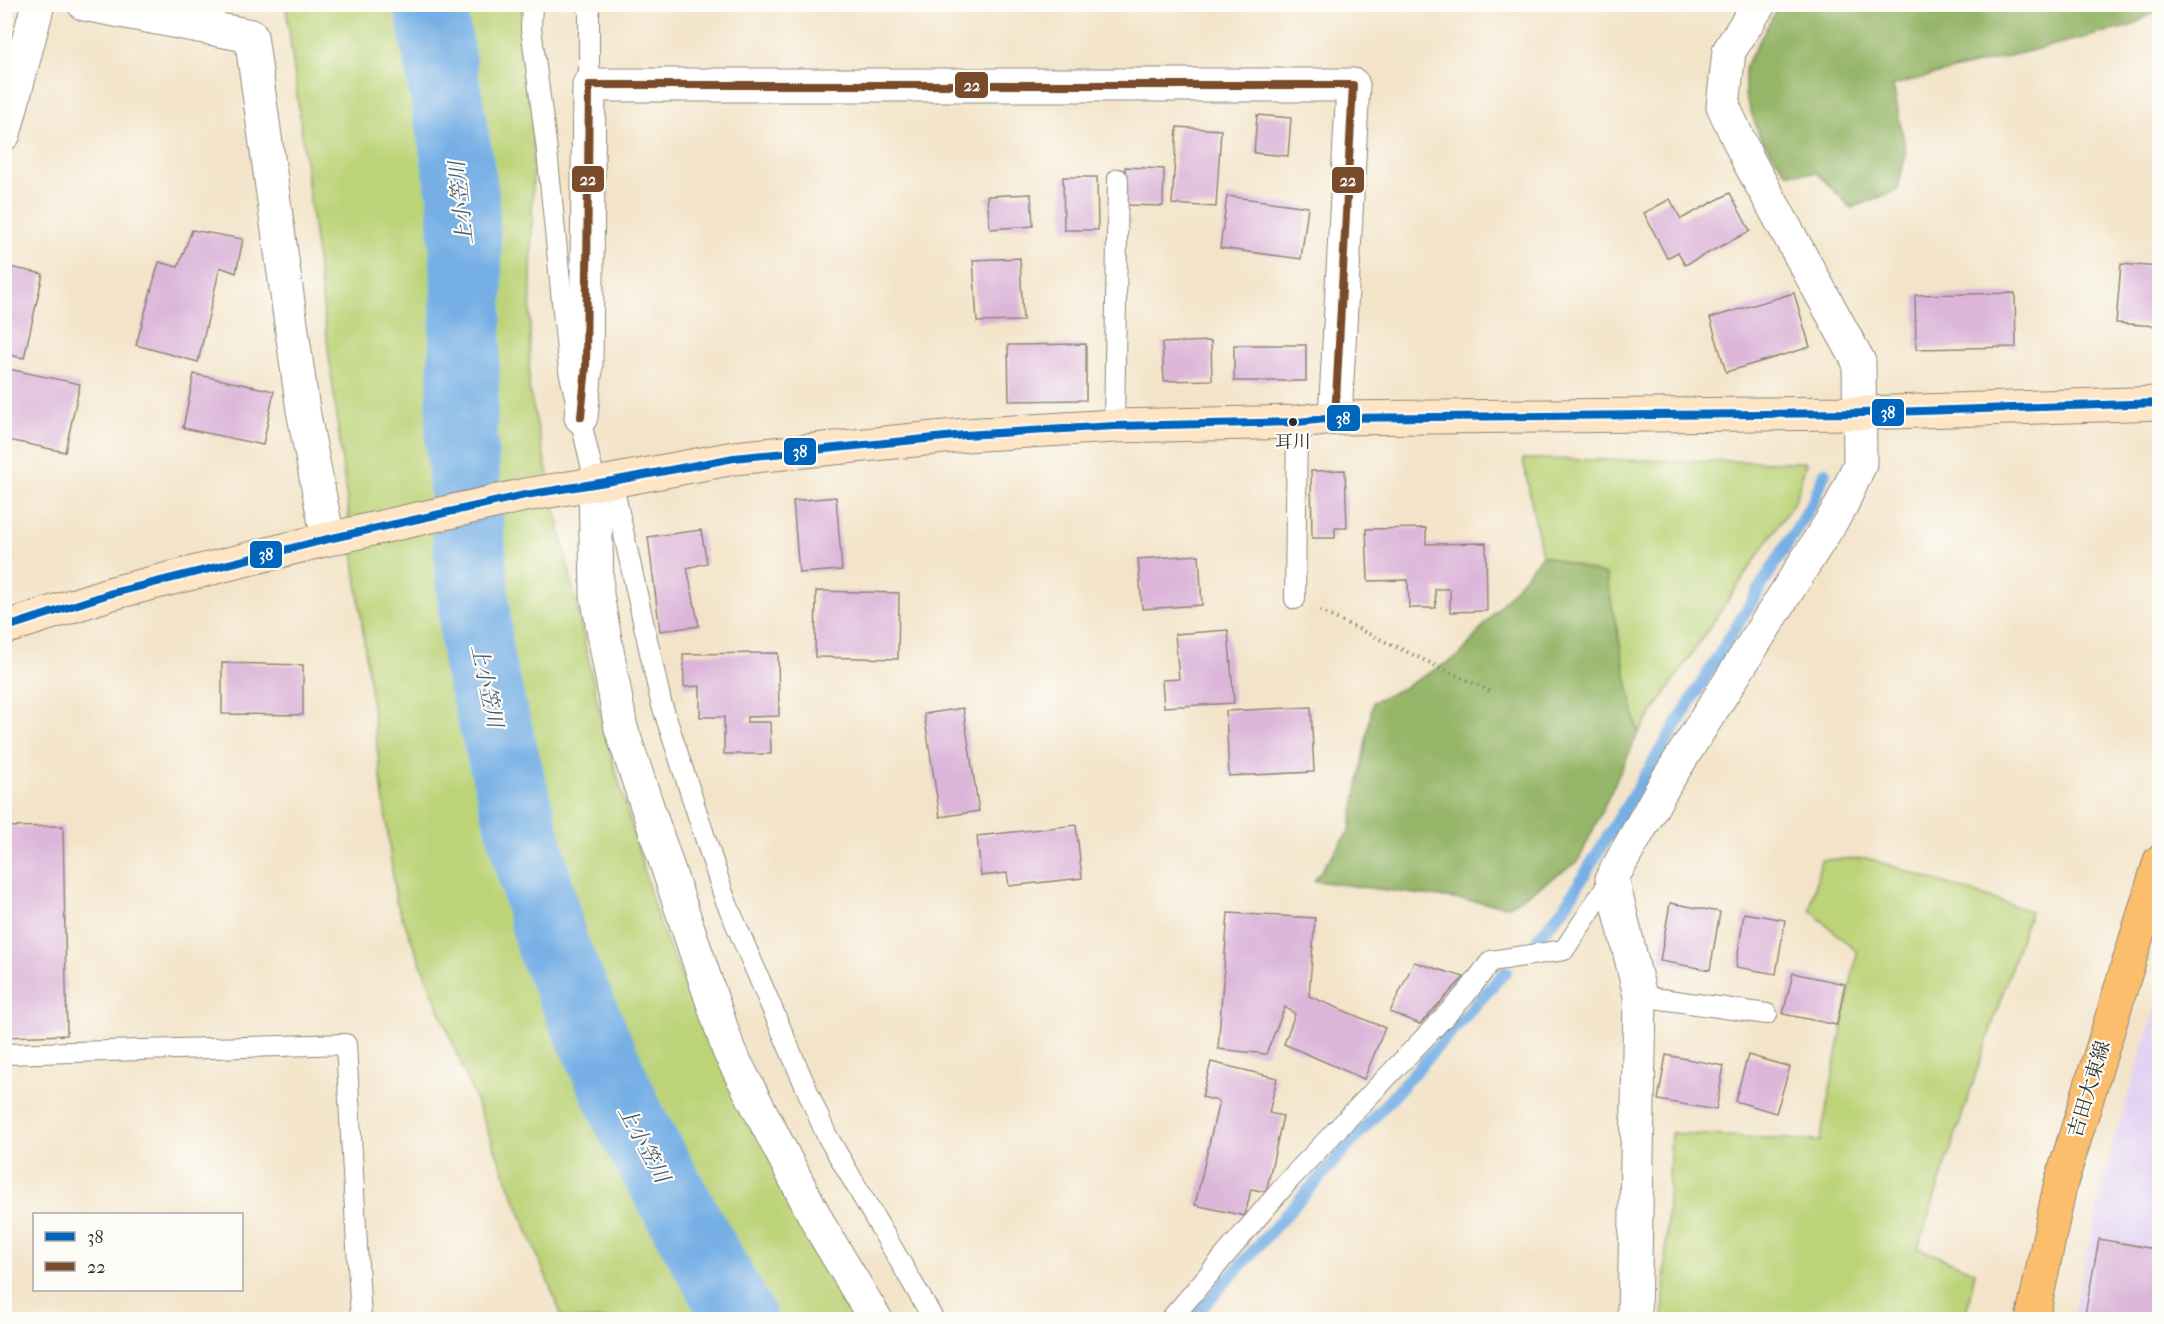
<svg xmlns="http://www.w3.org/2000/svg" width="2164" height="1324" viewBox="0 0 2164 1324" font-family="'IM FELL French Canon','Noto Serif JP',serif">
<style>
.built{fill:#e3d3f2}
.green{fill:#bcd378;stroke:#747f52;stroke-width:1.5}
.forest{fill:#95b568;stroke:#60704a;stroke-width:1.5}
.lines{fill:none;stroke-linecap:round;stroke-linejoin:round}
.stream{stroke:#74afe5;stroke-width:12}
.river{stroke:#74afe5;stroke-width:72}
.building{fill:#dcb5d9}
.lane-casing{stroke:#8f887a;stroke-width:22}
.street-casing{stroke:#8f887a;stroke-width:35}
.secondary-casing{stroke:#8f887a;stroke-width:35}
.primary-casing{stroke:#8f887a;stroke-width:35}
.path{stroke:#8f887a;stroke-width:4;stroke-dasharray:1.5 4.5;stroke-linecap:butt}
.lane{stroke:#fff;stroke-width:20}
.street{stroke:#fff;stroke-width:33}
.secondary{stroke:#fde5c5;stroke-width:33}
.primary{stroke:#fabe6d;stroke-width:33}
.bus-1-casing{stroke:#fdfcf7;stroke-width:12}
.bus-2-casing{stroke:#fdfcf7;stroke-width:12}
.bus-1{stroke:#0065bd;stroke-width:8}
.bus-2{stroke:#7a4b2a;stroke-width:8}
.bus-dot{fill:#2b2b2b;stroke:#fdfcf7;stroke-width:2}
.labels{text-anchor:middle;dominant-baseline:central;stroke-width:4.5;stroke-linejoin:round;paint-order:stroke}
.bus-label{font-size:18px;fill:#2b2b2b;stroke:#fdfcf7}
.street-label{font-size:20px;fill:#2b2b2b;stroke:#fdfcf7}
.water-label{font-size:21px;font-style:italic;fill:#45596c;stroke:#fdfcf7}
.line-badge{stroke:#fdfcf7;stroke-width:2}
.badge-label{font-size:16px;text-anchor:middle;font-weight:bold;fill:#fff}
</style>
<rect width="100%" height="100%" fill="#fdfcf7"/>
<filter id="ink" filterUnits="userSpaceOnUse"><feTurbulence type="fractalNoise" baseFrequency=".0167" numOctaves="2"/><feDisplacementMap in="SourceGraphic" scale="12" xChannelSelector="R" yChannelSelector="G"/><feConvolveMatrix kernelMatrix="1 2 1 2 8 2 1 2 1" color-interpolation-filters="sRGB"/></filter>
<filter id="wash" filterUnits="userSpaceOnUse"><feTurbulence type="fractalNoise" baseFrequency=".008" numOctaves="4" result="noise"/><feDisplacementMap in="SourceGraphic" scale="24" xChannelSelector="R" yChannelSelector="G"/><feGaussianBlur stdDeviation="1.35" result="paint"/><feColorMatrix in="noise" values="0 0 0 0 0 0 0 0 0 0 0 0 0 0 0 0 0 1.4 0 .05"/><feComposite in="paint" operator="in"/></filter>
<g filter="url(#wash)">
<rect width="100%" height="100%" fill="#f3e4c9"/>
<!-- built -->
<polygon class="built" points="2159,998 2159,1319 2072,1320 2110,1152"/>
<!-- green -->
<g class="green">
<polygon points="286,5 536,5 529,388 603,726 658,920 695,1009 856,1319 563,1319 396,901"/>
<polygon points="1523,459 1806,462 1796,499 1638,734 1606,575 1542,555"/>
<polygon points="1867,858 2030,911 1918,1248 1975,1272 1965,1319 1663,1319 1671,1133 1820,1141 1857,952 1810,910 1821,860"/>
</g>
<!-- forest -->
<g class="forest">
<polygon points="1779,5 2159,4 2160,8 2131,26 1893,85 1906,152 1898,190 1851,208 1817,173 1787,173 1760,137 1745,95 1745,67"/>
<polygon points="1542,555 1606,575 1638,734 1578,862 1509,906 1314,881 1350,830 1373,702 1405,687 1459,656"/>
</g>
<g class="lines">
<!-- stream -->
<g class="stream">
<polyline points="1538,938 1564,908 1814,500 1825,472"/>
<polyline points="1191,1320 1506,971"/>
</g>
<!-- river -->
<polyline class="river" points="430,4 463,194 467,290 461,434 478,659 552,945 632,1125 741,1320"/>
</g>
<g id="blocks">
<!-- building -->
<g class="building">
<polygon points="1257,115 1291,118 1288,156 1254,153"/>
<polygon points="1177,127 1221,130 1216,207 1172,204"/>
<polygon points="1125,167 1164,169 1163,206 1124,205"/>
<polygon points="1063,177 1097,177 1098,230 1064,230"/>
<polygon points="1730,193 1750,231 1685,265 1678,252 1667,258 1644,213 1670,199 1681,219"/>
<polygon points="1031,194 1033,226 990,229 987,196"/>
<polygon points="1227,196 1308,207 1301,259 1220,248"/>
<polygon points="192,230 243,239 236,273 220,267 198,362 136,345 159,262 178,267"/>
<polygon points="1020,258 1023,321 977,322 973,260"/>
<polygon points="2121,264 2160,267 2156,326 2116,323"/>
<polygon points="5,266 43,274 24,358 4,354"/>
<polygon points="1794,293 1810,347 1726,372 1710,318"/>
<polygon points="2015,293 2016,347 1916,349 1915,295"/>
<polygon points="1211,341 1212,380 1164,381 1162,343"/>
<polygon points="1086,344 1086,400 1009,401 1008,345"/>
<rect x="1234" y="345" width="72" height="36"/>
<polygon points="4,368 80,384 65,452 4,439"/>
<polygon points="194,374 274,391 263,445 183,428"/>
<polygon points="1345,470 1347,528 1335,528 1335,538 1312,538 1311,471"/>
<polygon points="836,497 842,570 799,573 793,501"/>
<polygon points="1426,528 1426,544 1486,543 1487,611 1450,612 1450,589 1435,589 1436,608 1409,608 1408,580 1368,581 1366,529"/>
<polygon points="701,530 707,563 687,568 699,626 660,631 648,537"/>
<polygon points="1199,555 1202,605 1142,609 1138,559"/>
<polygon points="816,591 899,593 898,659 815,657"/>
<polygon points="1228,630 1234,703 1164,707 1162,680 1179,679 1175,634"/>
<polygon points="778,653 779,716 747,717 747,722 770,722 771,754 724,754 724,717 700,717 700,686 684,687 683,654"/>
<polygon points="222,663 303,665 303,715 222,714"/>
<polygon points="1311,707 1314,772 1229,776 1226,711"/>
<polygon points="963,708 979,811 940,817 924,714"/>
<polygon points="1076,825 1082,878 1009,886 1007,873 981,876 977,836"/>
<polygon points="63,826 67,1035 4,1037 4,827"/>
<polygon points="1670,903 1720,912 1710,970 1660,961"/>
<polygon points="1228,913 1315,918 1309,996 1385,1028 1364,1079 1284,1044 1295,1014 1285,1007 1266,1054 1218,1049"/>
<polygon points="1744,913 1785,920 1776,974 1736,967"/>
<polygon points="1414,962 1464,977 1420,1024 1390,1012"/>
<polygon points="1793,973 1845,984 1837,1025 1783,1014"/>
<polygon points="1666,1055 1724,1066 1716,1110 1658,1100"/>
<polygon points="1748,1055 1790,1067 1776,1113 1735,1101"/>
<polygon points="1211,1062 1277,1078 1269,1113 1283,1116 1266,1192 1251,1189 1245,1216 1195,1205 1219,1101 1202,1097"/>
<polygon points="2099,1239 2160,1250 2160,1320 2084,1320"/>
</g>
</g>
</g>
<g filter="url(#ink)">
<use href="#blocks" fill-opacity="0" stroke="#8f887a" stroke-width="1.5"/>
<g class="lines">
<!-- lane casing -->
<g class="lane-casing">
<g id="lane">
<polyline points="532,4 531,28 547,151 569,371 595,482"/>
<polyline points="589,4 589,85"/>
<polyline points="1114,426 1118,179"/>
<polyline points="612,481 661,702 725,899 826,1134 934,1320"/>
<polyline points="1295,599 1297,422"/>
<polyline points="1640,996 1767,1014"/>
<polyline points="4,1054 346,1044 361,1320"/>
<polyline points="1170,1320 1290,1179 1465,995 1491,961 1564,950 1612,878"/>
</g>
</g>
<!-- street casing -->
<g class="street-casing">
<g id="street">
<polyline points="84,4 251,36 303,410 328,539"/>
<polyline points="4,134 38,4"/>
<polyline points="581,417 586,367 589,85 1353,85 1335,418"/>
<polyline points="595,482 597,595 621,728 729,1051 822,1230 876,1320"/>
<polyline points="1634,1320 1640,996 1612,878 1666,782 1841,506 1860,464 1859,362 1748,160 1723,106 1729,51 1759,4"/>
</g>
</g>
<!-- secondary casing -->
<g class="secondary-casing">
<polyline id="secondary" points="4,628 109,594 328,539 525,495 612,481 734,458 965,435 1114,426 1297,422 1335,418 1861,413 2160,403"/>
</g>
<!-- primary casing -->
<g class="primary-casing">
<polyline id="primary" points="2032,1320 2060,1186 2160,861"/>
</g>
<!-- path -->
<polyline class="path" points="1320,611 1492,692"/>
<!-- lane -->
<use href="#lane" class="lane"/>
<!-- street -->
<use href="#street" class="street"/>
<!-- secondary -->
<use href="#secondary" class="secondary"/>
<!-- primary -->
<use href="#primary" class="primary"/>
<!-- bus-1 casing -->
<g class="bus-1-casing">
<polyline id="bus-1" points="4,628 109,594 328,539 525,495 612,481 734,458 965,435 1114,426 1297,422 1335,418 1861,413 2160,403"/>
</g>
<!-- bus-2 casing -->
<g class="bus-2-casing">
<polyline id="bus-2" points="581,417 586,367 589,85 1353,85 1335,418"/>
</g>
<!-- bus-1 -->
<use href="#bus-1" class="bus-1"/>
<!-- bus-2 -->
<use href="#bus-2" class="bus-2"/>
</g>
</g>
<!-- markers -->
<circle class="bus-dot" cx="1293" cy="422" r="5"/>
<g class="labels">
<!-- bus labels -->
<g class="bus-label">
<text x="1293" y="442">耳川</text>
</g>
<!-- street labels -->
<g class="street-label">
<text transform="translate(2089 1089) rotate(-73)">吉田大東線</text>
</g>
<!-- water labels -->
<g class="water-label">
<text transform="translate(461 203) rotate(-96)">上小笠川</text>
<text transform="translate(487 686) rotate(78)">上小笠川</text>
<text transform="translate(644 1144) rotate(62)">上小笠川</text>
</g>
</g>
<g class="line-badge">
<rect x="954" y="71" width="35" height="28" rx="6" fill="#7a4b2a"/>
<rect x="571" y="165" width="34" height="28" rx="6" fill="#7a4b2a"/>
<rect x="1331" y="166" width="34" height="28" rx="6" fill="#7a4b2a"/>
<rect x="1871" y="398" width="34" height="29" rx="6" fill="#0065bd"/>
<rect x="1326" y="404" width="35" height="28" rx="6" fill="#0065bd"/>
<rect x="783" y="437" width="34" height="29" rx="6" fill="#0065bd"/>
<rect x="249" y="540" width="34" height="29" rx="6" fill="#0065bd"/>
</g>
<g class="badge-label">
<text x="972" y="91">22</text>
<text x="588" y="185">22</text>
<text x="1348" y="186">22</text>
<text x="1888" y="418">38</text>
<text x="1343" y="424">38</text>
<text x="800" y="457">38</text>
<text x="266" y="560">38</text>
</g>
<!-- margin -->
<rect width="2164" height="1324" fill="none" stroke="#fdfcf7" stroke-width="24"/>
<!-- legend -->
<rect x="33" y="1213" width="210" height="78" fill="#fdfcf7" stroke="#a9a8a5" stroke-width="1.5"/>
<rect x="45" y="1232" width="30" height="9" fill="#0065bd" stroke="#a9a8a5" stroke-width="1.5"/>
<text x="87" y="1243" font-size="18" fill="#2b2b2b">38</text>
<rect x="45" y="1262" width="30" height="9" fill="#7a4b2a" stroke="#a9a8a5" stroke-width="1.5"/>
<text x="87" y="1273" font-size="18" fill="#2b2b2b">22</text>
</svg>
